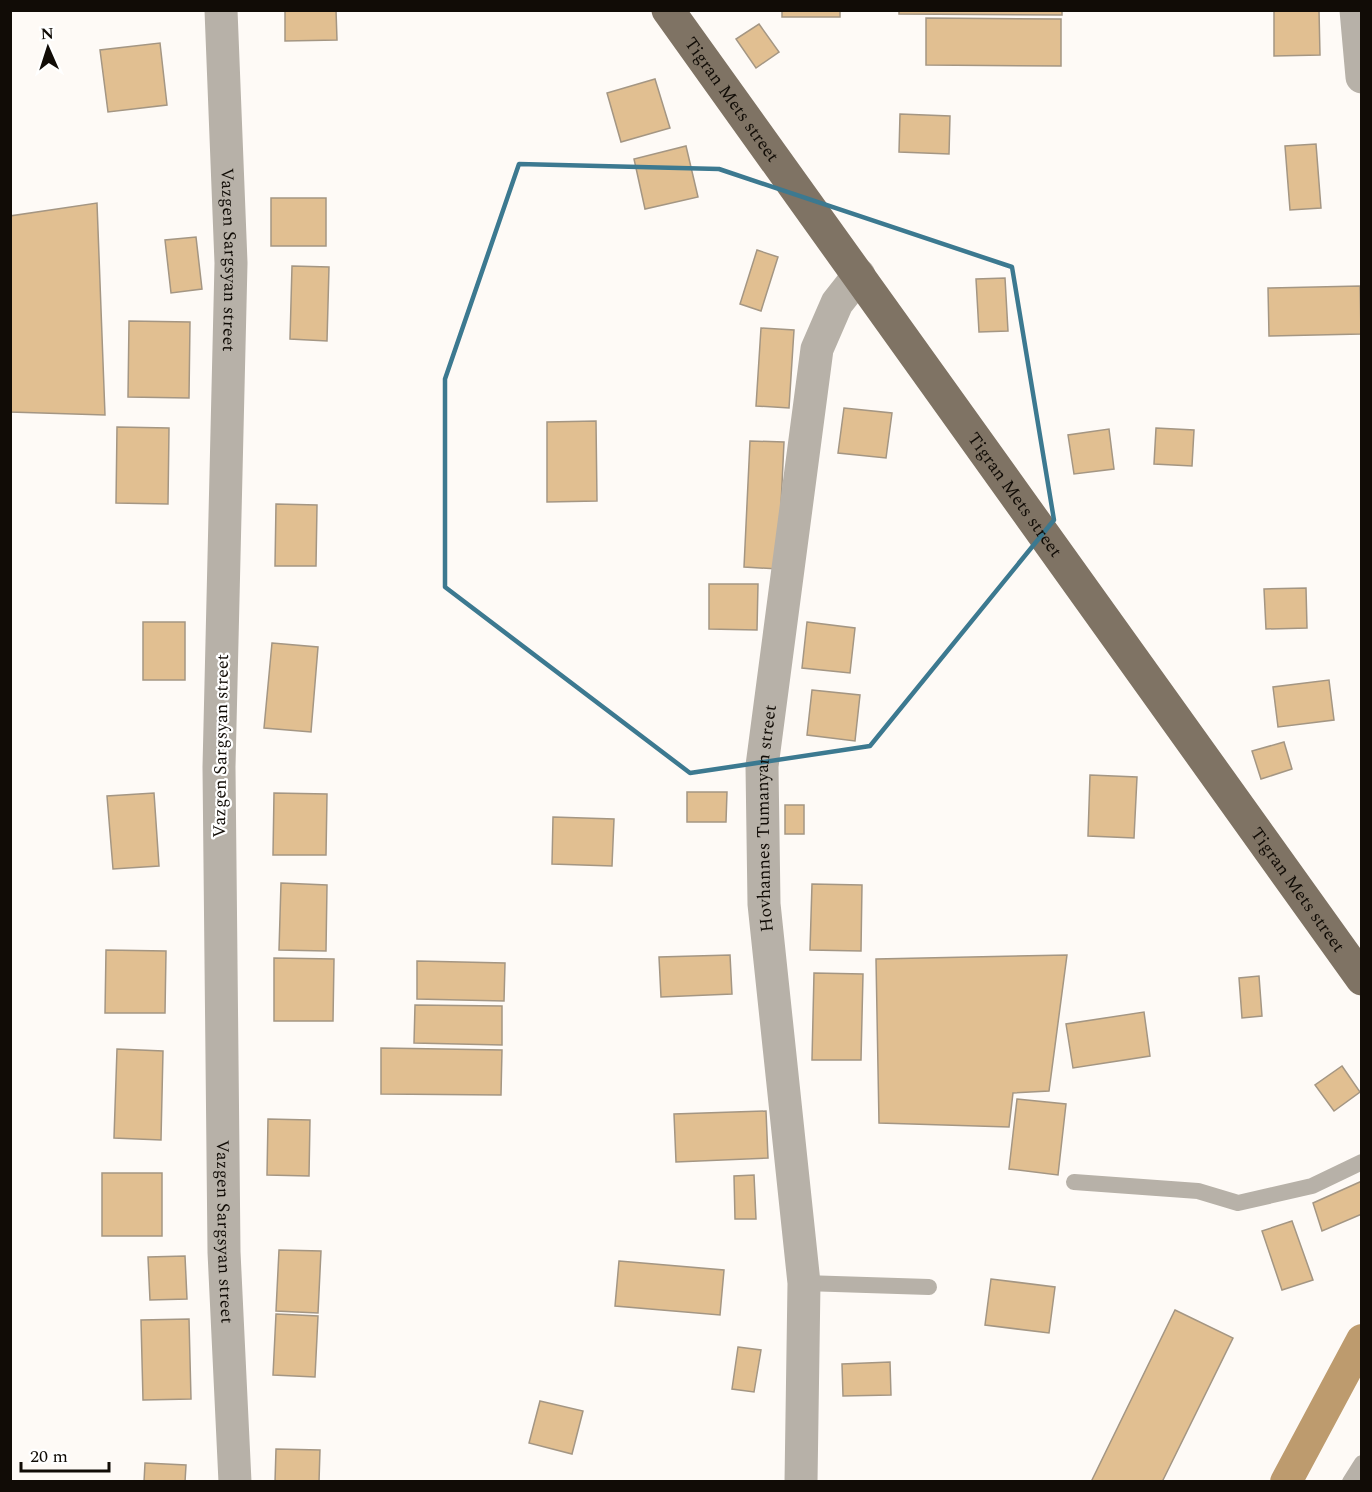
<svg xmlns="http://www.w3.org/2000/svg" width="1372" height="1492" viewBox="0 0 1372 1492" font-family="Spectral,serif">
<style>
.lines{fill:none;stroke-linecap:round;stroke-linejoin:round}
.canal{stroke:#bd9b6e;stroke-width:32}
.building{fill:#e1bf91;stroke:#a49683;stroke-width:1.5}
.service{stroke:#b7b1a8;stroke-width:16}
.minor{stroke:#b7b1a8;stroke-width:33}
.primary{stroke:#7f7364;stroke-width:33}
.marked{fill:none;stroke:#3c7990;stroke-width:4.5;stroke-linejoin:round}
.labels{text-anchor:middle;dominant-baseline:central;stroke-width:4.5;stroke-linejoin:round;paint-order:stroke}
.street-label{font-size:18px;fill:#110c06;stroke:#fff}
</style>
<rect width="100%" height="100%" fill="#fefaf6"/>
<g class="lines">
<!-- canal -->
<polyline class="canal" points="1286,1482 1362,1340"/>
</g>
<!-- building -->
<g class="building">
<polygon points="285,10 336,10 337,40 285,41"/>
<rect x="782" y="10" width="58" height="7"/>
<polygon points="899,10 1062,10 1062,15 899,14"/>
<polygon points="1274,10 1319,10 1320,55 1274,56"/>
<polygon points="926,18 1061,19 1061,66 926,65"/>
<polygon points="759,24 779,52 756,68 736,39"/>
<polygon points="160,43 167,105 108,112 100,50"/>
<polygon points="655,79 670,128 621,142 607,93"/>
<polygon points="900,114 950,116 949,154 899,152"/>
<polygon points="1316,144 1321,208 1290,210 1285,146"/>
<polygon points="686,146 698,197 645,209 634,159"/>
<rect x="271" y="198" width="55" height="48"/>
<polygon points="97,203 105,415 10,412 10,216"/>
<polygon points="196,237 202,289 171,293 165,240"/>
<polygon points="757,250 778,257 761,311 740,304"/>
<polygon points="292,266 329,267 327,341 290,339"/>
<polygon points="1005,278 1008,331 979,332 976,279"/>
<polygon points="1360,286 1361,334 1269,336 1268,288"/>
<polygon points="129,321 190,322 189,398 128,397"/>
<polygon points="761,328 794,330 789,408 756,406"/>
<polygon points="844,408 892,413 886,458 838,453"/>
<polygon points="596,421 597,501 547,502 547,422"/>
<polygon points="117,427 169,428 168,504 116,503"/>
<polygon points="1156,428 1194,430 1192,466 1154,464"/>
<polygon points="1109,429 1114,469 1074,474 1068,435"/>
<polygon points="750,441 784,442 778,569 744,567"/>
<polygon points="276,504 317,505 316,566 275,566"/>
<polygon points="709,584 758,584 757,630 709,629"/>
<polygon points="1306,588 1307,628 1266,629 1264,589"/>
<rect x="143" y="622" width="42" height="58"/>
<polygon points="807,622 855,628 850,673 802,668"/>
<polygon points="272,643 318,647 311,732 264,728"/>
<polygon points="1329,680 1334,720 1278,727 1273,687"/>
<polygon points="812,690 860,695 855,741 807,735"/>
<polygon points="1284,742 1292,769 1261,779 1252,751"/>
<polygon points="1090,775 1137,777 1134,838 1088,836"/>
<polygon points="687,792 727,792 726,822 687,822"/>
<polygon points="154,793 159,866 113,869 107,796"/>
<polygon points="274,793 327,794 326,855 273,855"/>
<rect x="785" y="805" width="19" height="29"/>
<polygon points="553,817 614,819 612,866 552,864"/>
<polygon points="281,883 327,885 326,951 279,950"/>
<polygon points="812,884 862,885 861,951 810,950"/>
<polygon points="106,950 166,951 165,1013 105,1013"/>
<polygon points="730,955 732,994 661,997 659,957"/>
<polygon points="1067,955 1049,1091 1013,1093 1009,1127 879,1123 876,959"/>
<polygon points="274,958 334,959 333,1021 274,1021"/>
<polygon points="417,961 505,963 504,1001 417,999"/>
<polygon points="814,973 863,974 861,1060 812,1060"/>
<polygon points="1259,976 1262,1016 1242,1018 1239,978"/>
<polygon points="415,1005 502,1006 502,1045 414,1043"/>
<polygon points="1144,1012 1150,1056 1073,1068 1066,1024"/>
<polygon points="381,1048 502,1050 501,1095 381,1094"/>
<polygon points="117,1049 163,1051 161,1140 114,1138"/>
<polygon points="1342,1066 1360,1092 1334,1111 1315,1085"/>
<polygon points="1017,1099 1066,1104 1058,1175 1009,1169"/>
<polygon points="766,1111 768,1158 676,1162 674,1114"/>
<polygon points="268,1119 310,1120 309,1176 267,1175"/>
<rect x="102" y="1173" width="60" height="63"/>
<polygon points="754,1175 756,1219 735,1219 734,1176"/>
<polygon points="1362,1181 1362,1214 1322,1231 1313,1203"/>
<polygon points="1292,1221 1313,1280 1282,1290 1262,1231"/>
<polygon points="279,1250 321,1251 318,1313 276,1311"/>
<polygon points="185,1256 187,1299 150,1300 148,1257"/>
<polygon points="619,1261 724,1270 720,1315 615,1306"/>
<polygon points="991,1279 1055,1287 1049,1333 985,1325"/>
<polygon points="1175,1310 1233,1338 1162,1482 1091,1482"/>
<polygon points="276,1314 318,1316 315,1377 273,1375"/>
<polygon points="189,1319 191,1399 143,1400 141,1320"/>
<polygon points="738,1347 761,1350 754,1392 732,1389"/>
<polygon points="890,1362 891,1395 843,1396 842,1364"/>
<polygon points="540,1401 583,1411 572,1454 529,1443"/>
<polygon points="276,1449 320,1450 319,1482 275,1482"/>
<polygon points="145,1463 186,1465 185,1482 144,1482"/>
</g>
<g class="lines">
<!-- service -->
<g class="service">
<polyline points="1074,1182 1198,1191 1238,1203 1312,1186 1362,1162"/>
<polyline points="804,1283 929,1287"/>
<polyline points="1350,1482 1362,1463"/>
</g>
<!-- minor -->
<g class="minor">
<path id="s1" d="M 221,10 L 231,263 L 219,767 L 224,1252 L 235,1482"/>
<polyline points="1356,10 1362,77"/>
<path id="s2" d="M 801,1482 L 804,1283 L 764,904 L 762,766 L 817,349 L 837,303 L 859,275"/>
</g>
<!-- primary -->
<path class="primary" id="s3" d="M 668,10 L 1362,979"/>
</g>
<!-- marked area -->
<path class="marked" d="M 519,164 L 719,169 L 1012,267 L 1054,520 L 870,746 L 690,773 L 445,587 L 445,379 Z"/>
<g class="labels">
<!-- street labels -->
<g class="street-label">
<text stroke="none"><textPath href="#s3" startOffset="110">Tigran Mets street</textPath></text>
<text stroke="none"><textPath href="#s1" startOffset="250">Vazgen Sargsyan street</textPath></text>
<text stroke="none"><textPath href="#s3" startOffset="596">Tigran Mets street</textPath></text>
<text transform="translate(221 746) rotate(-89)">Vazgen Sargsyan street</text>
<text stroke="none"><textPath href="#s2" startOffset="666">Hovhannes Tumanyan street</textPath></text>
<text stroke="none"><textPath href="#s3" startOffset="1082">Tigran Mets street</textPath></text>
<text stroke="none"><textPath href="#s1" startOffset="1222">Vazgen Sargsyan street</textPath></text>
</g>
</g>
<!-- border -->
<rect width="1372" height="1492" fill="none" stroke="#110c06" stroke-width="24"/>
<!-- north arrow -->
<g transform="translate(48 48) rotate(357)" stroke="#ffffff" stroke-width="4.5" paint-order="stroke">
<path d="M0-4.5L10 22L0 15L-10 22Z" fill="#110c06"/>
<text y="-9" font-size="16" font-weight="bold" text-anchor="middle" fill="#110c06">N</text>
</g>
<!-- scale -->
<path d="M21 1462v9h88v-9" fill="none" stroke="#110c06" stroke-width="3"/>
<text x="30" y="1462" font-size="18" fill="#110c06" stroke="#ffffff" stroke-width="4.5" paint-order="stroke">20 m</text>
</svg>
